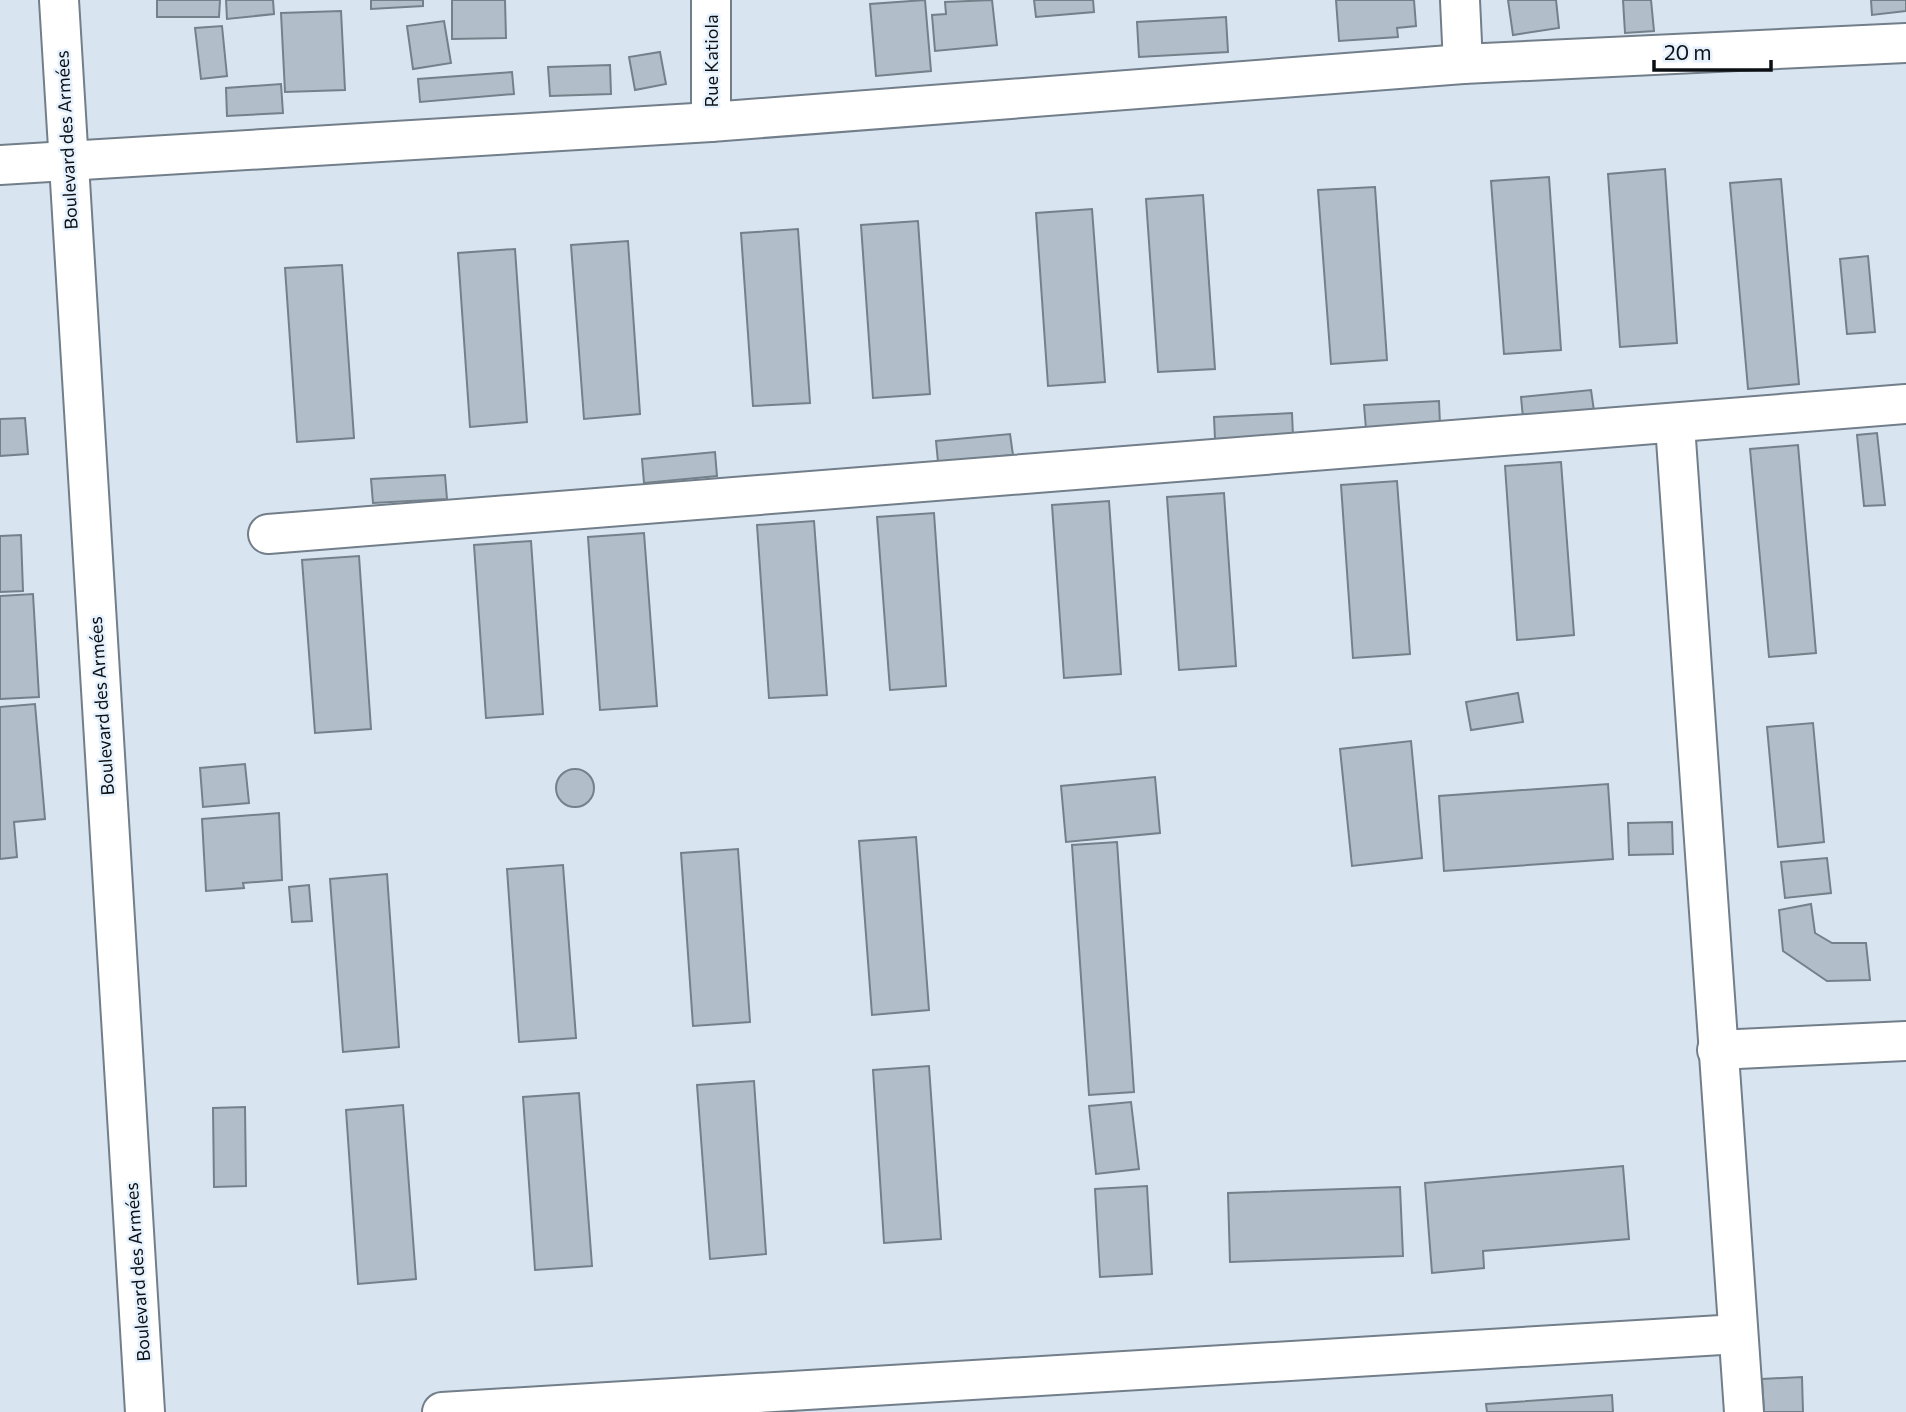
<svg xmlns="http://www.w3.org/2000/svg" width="1906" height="1412" viewBox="0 0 1906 1412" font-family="Commissioner,sans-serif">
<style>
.building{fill:#b1bec9;stroke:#74808a;stroke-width:2}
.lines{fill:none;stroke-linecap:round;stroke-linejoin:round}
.minor-casing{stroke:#727e89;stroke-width:42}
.minor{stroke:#fff;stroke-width:38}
.labels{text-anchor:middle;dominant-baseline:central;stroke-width:5;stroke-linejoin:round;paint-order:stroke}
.street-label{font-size:18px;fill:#0c1014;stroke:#e5f2fe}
</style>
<rect width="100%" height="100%" fill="#d8e5f1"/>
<!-- building -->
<g class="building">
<polygon points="157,0 220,0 219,17 157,17"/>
<polygon points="226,0 273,0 274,14 227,19"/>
<polygon points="371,0 423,0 423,6 371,9"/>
<polygon points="452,0 505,0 506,38 452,39"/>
<polygon points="925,0 931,71 876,76 870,4"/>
<polygon points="992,0 997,45 935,51 932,15 946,14 945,2"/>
<polygon points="1034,0 1093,0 1094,12 1036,17"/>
<polygon points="1336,0 1414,0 1416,26 1397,28 1398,37 1339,41"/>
<polygon points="1508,0 1556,0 1559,28 1513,35"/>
<polygon points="1623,0 1651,0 1654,31 1625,33"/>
<polygon points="1871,0 1906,0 1906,11 1872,15"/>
<polygon points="341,11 345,90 285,92 281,13"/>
<polygon points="1226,17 1228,52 1139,57 1137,22"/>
<polygon points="444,21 451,63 413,69 407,26"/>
<polygon points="222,26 227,76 201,79 195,28"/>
<polygon points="660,52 666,84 635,90 629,57"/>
<polygon points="610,65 611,94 550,96 548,67"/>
<polygon points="512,72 514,94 420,102 418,79"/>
<polygon points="281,84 283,113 227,116 226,88"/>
<polygon points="1665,169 1677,343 1620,347 1608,174"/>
<polygon points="1549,177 1561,350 1504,354 1491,181"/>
<polygon points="1781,179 1799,384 1748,389 1730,183"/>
<polygon points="1375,187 1387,360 1331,364 1318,190"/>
<polygon points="1203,195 1215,369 1158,372 1146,199"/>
<polygon points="1092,209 1105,382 1048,386 1036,213"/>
<polygon points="918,221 930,394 873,398 861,225"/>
<polygon points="798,229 810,403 753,406 741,233"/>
<polygon points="628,241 640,414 584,419 571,245"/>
<polygon points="515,249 527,422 470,427 458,253"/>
<polygon points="1868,256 1875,332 1847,334 1840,259"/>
<polygon points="342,265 354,438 297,442 285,268"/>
<polygon points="1591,390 1594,411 1523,418 1521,397"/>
<polygon points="1439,401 1440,424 1366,429 1364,405"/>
<polygon points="1292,413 1293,436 1215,439 1214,417"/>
<polygon points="25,418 28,454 0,456 0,419"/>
<polygon points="1877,433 1885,505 1864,506 1857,435"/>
<polygon points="1010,434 1013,455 938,462 936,441"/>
<polygon points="1798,445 1816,653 1769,657 1750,449"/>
<polygon points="715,452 717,476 644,483 642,459"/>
<polygon points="1561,462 1574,635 1517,640 1505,466"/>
<polygon points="445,475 447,499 373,503 371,479"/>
<polygon points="1397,481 1410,654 1353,658 1341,485"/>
<polygon points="1224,493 1236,666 1179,670 1167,497"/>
<polygon points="1109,501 1121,674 1064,678 1052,505"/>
<polygon points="934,513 946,686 890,690 877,517"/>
<polygon points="814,521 827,695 769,698 757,525"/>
<polygon points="644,533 657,706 600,710 588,537"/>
<polygon points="21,535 23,591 0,592 0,536"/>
<polygon points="531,541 543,714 486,718 474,545"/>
<polygon points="359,556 371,729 315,733 302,560"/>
<polygon points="33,594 39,697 0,699 0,596"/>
<polygon points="1518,693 1523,722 1471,730 1466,702"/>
<polygon points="35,704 45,819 14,822 17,857 0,859 0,707"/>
<polygon points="1813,723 1824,842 1778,847 1767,727"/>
<polygon points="1411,741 1422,858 1352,866 1340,749"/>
<polygon points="245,764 249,803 203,807 200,768"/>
<circle cx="575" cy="788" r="19"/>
<polygon points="1155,777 1160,833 1066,842 1061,786"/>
<polygon points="1608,784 1613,859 1444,871 1439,796"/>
<polygon points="279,813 282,880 243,883 244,888 206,891 202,819"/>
<polygon points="1672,822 1673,854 1629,855 1628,823"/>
<polygon points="916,837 929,1010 872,1015 859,841"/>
<polygon points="1117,842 1134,1092 1089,1095 1072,845"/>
<polygon points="738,849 750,1022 693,1026 681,853"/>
<polygon points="1827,858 1831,893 1785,898 1781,862"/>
<polygon points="563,865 576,1038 519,1042 507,869"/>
<polygon points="387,874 399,1047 343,1052 330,879"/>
<polygon points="309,885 312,921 292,922 289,887"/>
<polygon points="1811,904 1815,933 1832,943 1866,943 1870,980 1827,981 1783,951 1779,910"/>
<polygon points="929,1066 941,1239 884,1243 873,1070"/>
<polygon points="754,1081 766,1254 710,1259 697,1085"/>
<polygon points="579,1093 592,1266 535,1270 523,1097"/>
<polygon points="1131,1102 1139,1169 1096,1174 1089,1106"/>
<polygon points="403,1105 416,1279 358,1284 346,1110"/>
<polygon points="245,1107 246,1186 214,1187 213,1108"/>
<polygon points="1623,1166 1629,1239 1483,1251 1484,1268 1432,1273 1425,1183"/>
<polygon points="1147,1186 1152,1274 1100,1277 1095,1189"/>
<polygon points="1400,1187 1403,1256 1230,1262 1228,1193"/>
<polygon points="1802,1377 1803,1412 1764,1412 1762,1379"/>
<polygon points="1612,1395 1613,1412 1487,1412 1486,1404"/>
</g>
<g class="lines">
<!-- minor casing -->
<g class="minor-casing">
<g id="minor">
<polyline points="59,0 145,1412"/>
<polyline points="1460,0 1463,64"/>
<polyline points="711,122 711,0"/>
<polyline points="0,165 711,122 1463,64 1906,43"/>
<polyline points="1675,425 1744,1412"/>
<polyline points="268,534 1906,404"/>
<polyline points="1717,1050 1906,1041"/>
<polyline points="442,1412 1738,1334"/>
</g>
</g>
<!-- minor -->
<use href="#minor" class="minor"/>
</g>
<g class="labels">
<!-- street labels -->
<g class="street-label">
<text transform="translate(711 61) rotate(-90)">Rue Katiola</text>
<text transform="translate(66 140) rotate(-93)">Boulevard des Armées</text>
<text transform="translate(101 706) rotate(-94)">Boulevard des Armées</text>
<text transform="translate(137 1272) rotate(-94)">Boulevard des Armées</text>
</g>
</g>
<!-- scale -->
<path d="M1654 60v10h117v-10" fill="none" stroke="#0c1014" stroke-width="3.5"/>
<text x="1664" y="60" font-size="21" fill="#0c1014" stroke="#e5f2fe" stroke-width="5" paint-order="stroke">20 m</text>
</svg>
